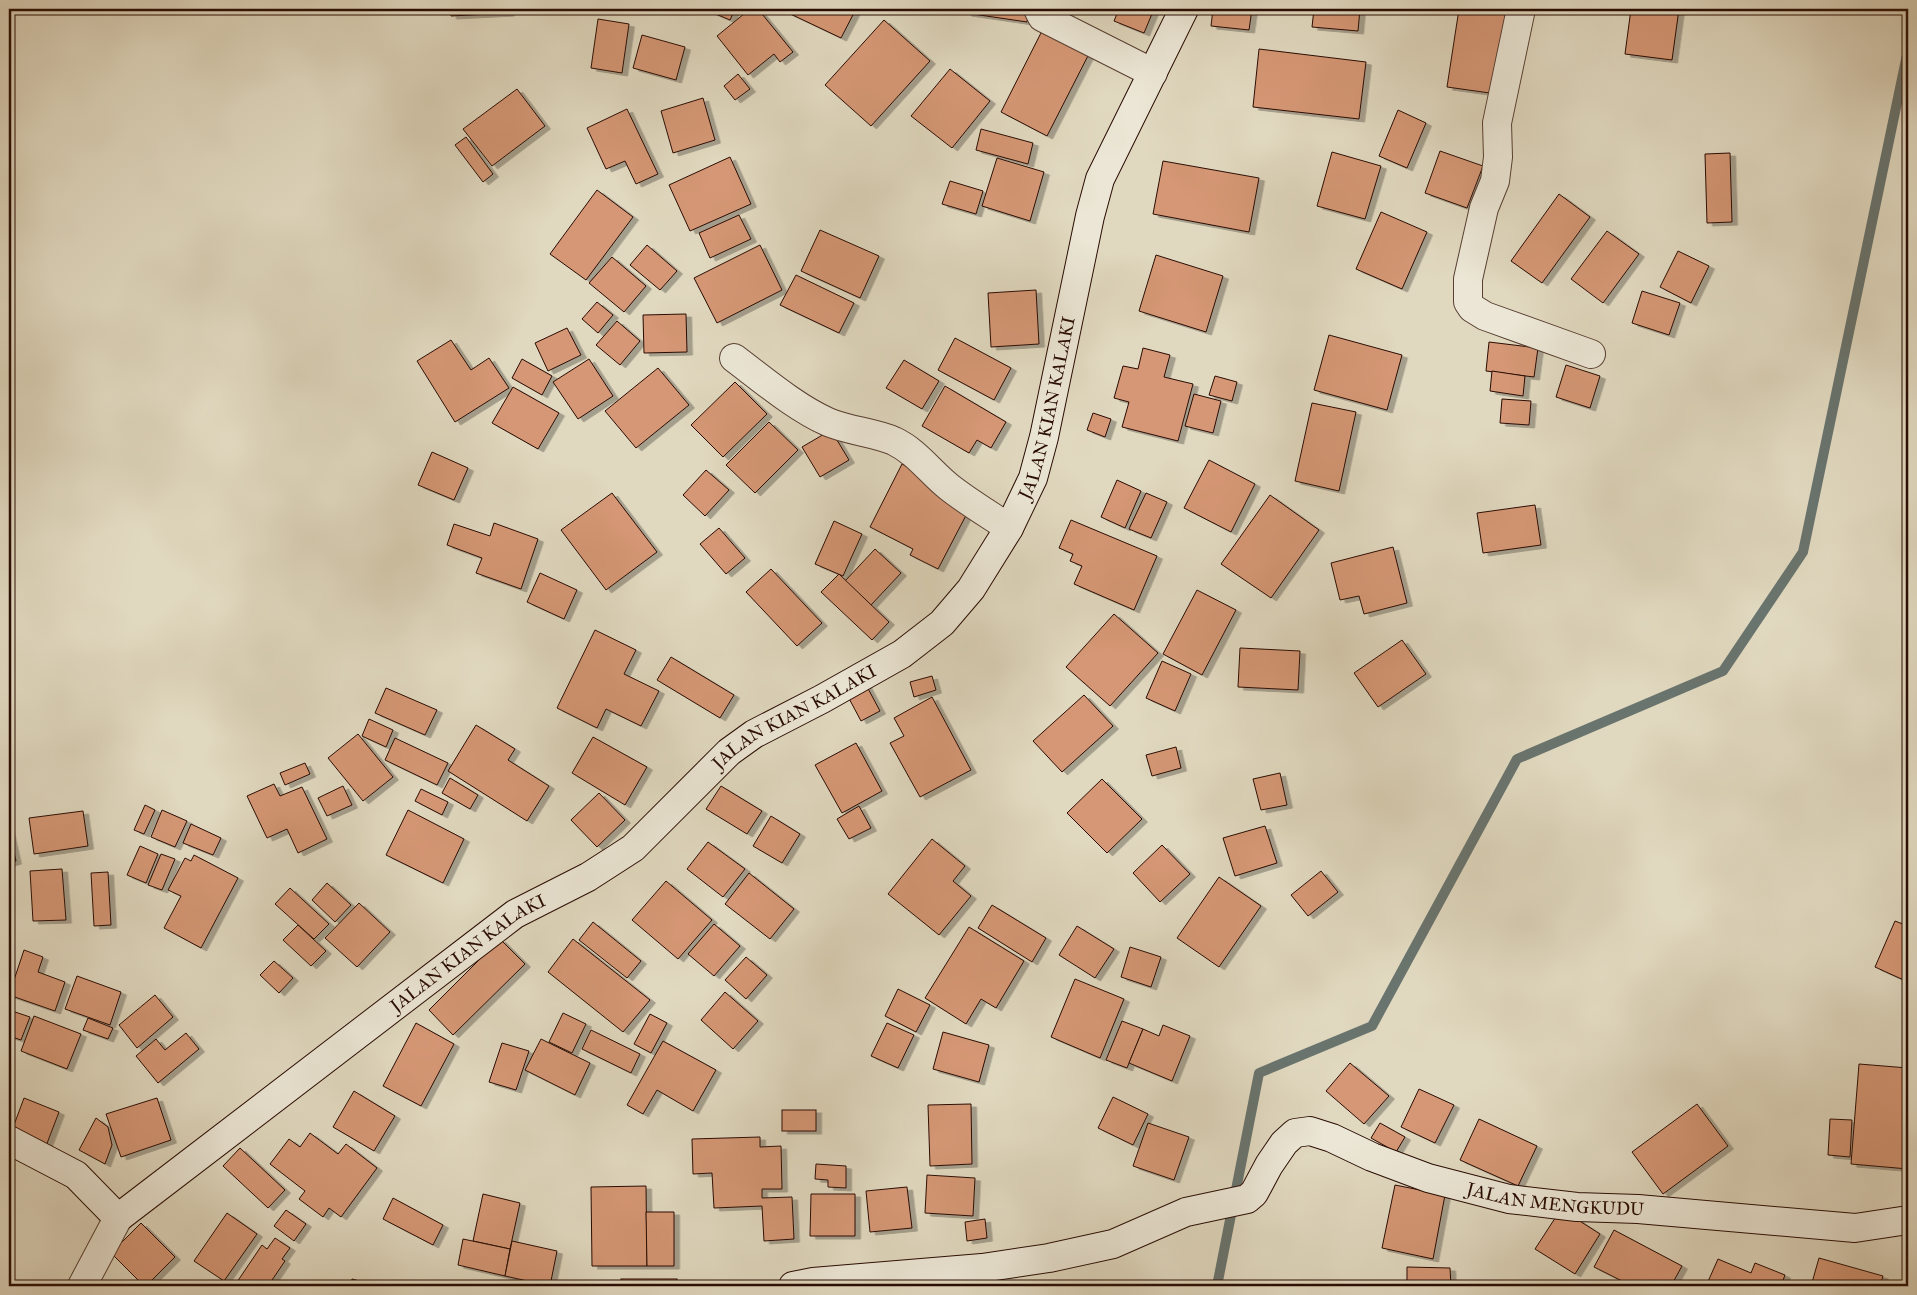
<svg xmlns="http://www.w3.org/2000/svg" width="1917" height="1295" viewBox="0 0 1917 1295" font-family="'IM FELL Great Primer',serif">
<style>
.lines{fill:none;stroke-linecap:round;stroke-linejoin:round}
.stream{stroke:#69746e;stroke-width:10}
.building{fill:#d59774;stroke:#290c03;filter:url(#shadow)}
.street-casing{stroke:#573f32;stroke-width:30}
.secondary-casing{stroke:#290c03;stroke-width:30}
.street{stroke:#ebe6d5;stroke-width:28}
.secondary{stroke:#ebe6d5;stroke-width:28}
.labels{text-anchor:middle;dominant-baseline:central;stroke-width:4;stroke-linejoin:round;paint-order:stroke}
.street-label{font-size:18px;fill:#290c03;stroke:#ebe6d5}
</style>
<defs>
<filter id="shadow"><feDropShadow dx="5.5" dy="3" stdDeviation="0" flood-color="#0004"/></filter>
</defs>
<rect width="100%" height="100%" fill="#e0d8bf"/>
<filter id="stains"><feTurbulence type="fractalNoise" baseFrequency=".004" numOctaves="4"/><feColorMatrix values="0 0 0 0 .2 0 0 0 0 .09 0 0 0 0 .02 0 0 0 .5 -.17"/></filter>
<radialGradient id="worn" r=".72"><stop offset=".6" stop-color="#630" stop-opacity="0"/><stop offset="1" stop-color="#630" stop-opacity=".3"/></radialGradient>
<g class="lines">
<!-- stream -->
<polyline class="stream" points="1217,1286 1259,1073 1372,1026 1517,759 1723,671 1803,552 1908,50"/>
</g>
<!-- building -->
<g class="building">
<polygon points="451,9 509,9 509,13 451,16"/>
<polygon points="704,9 735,9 730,20"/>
<polygon points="750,9 758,9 793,52 780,62 774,54 748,75 717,36"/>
<polygon points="780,9 856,9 841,38"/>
<polygon points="966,9 1029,9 1027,22 966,13"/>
<polygon points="1119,9 1154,9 1144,33 1114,21"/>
<polygon points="1213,9 1252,9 1249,30 1211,26"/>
<polygon points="1314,9 1360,9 1358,31 1312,27"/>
<polygon points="1459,9 1485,9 1509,12 1497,94 1447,87"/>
<polygon points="1631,9 1679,9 1672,60 1625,54"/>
<polygon points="598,19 629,24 622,73 591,68"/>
<polygon points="884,20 930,61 871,126 825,85"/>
<polygon points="1046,23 1093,46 1047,136 1001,112"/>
<polygon points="642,35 685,47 676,80 633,68"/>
<polygon points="1259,49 1366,62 1359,119 1253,107"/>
<polygon points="950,69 990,101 952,148 911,116"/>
<polygon points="738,74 750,89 735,100 724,86"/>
<polygon points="517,89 545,126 492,166 463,129"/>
<polygon points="703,98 715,140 673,153 661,111"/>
<polygon points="627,109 658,174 636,184 625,161 606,169 587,128"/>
<polygon points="1398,110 1426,123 1407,168 1379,156"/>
<polygon points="981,129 1033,143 1028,164 976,150"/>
<polygon points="466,137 493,174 483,182 455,145"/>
<polygon points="1440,151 1483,166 1467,208 1425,193"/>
<polygon points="1332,152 1381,166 1365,219 1317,206"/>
<polygon points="1730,153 1732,222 1707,223 1705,154"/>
<polygon points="730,157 751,204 690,231 669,185"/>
<polygon points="997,158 1044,172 1030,221 982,206"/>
<polygon points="1163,161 1259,178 1249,232 1153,214"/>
<polygon points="950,181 983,191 976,214 942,204"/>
<polygon points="597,190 633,217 586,280 550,254"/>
<polygon points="1559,194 1590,217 1542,283 1511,261"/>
<polygon points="1381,212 1427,232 1402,289 1356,269"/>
<polygon points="739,215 751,239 710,258 699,233"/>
<polygon points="820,230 879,256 860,298 801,271"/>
<polygon points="1607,231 1639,254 1603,303 1571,279"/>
<polygon points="647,245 677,271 660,290 630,265"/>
<polygon points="760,245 782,290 717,323 694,278"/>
<polygon points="1678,251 1709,266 1691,303 1660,287"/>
<polygon points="1156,255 1223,276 1206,332 1139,311"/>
<polygon points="612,257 646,286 624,312 589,283"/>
<polygon points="796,275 854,303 839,333 780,305"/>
<polygon points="1036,290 1039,344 991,347 988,293"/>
<polygon points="1642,291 1680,303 1669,335 1632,323"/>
<polygon points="597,302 613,315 598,333 582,319"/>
<polygon points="686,314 687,352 644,353 643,315"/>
<polygon points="617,321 640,341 620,365 596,345"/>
<polygon points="567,328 581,355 548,371 535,343"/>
<polygon points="1329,335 1402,355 1387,410 1314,390"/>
<polygon points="955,338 1011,368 994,400 938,370"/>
<polygon points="451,340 471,370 489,358 509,388 455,422 417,361"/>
<polygon points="1489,342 1538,348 1534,377 1486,371"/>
<polygon points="1143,348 1170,355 1164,377 1193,384 1178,441 1122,427 1129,402 1114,398 1123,366 1138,369"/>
<polygon points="522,359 552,376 542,395 512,378"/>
<polygon points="589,359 613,396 578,419 553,382"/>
<polygon points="904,360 939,381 922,409 886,388"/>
<polygon points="1566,365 1600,376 1590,408 1556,397"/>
<polygon points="658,368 689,405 636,448 605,411"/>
<polygon points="1492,371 1525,376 1523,396 1490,391"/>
<polygon points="1215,376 1237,382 1232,401 1209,395"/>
<polygon points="735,382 767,414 723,457 691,425"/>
<polygon points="945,386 1006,422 991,448 977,440 969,453 922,426"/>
<polygon points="513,387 559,413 538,449 492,423"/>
<polygon points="1194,394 1221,401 1213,433 1185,426"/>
<polygon points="1502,399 1531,401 1529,425 1500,423"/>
<polygon points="1312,403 1356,412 1339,491 1295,481"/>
<polygon points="1093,413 1111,419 1105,437 1087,430"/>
<polygon points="769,422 798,450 755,493 726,465"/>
<polygon points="831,430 849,460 820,477 802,447"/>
<polygon points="432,452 468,468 454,500 418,485"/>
<polygon points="1209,460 1255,484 1231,532 1184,508"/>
<polygon points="902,464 973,502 938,569 910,555 913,549 870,527"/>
<polygon points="706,470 729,490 705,516 683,495"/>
<polygon points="1117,480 1141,491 1125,528 1101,517"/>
<polygon points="612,493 657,552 606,590 561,530"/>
<polygon points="1146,493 1167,502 1151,538 1129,529"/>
<polygon points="1270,495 1319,530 1271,598 1221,564"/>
<polygon points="1535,505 1541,545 1483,553 1477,513"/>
<polygon points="1071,520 1157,556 1134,610 1074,584 1082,566 1070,561 1073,554 1059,548"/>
<polygon points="834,521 862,534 843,576 815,564"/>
<polygon points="494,523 538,539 521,589 476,573 482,558 447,545 454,524 490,536"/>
<polygon points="719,528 745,558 726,574 700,544"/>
<polygon points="1393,547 1407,603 1364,614 1359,596 1340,600 1331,563"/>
<polygon points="875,549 901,573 871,605 845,581"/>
<polygon points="771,569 822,623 797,646 746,592"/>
<polygon points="540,573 577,590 564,619 527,602"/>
<polygon points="839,574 889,622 872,640 821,592"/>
<polygon points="1197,590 1236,610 1202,675 1163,654"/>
<polygon points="1114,614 1158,653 1110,706 1066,667"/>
<polygon points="595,630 636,650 624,674 659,691 641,726 606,709 597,728 557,708"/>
<polygon points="1402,640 1426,674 1378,707 1354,673"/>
<polygon points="1240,648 1300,651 1298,690 1238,687"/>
<polygon points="671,657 734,695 720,718 657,680"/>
<polygon points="1162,661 1191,674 1175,711 1146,698"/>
<polygon points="932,676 936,690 914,697 910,682"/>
<polygon points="864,681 880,711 861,721 845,691"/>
<polygon points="386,688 437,710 425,735 375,713"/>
<polygon points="1084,695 1113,726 1062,772 1033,741"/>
<polygon points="932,697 971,770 920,797 890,743 904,736 894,718"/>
<polygon points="369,719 393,730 386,747 362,736"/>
<polygon points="476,725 515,749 508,760 549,786 527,821 448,771"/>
<polygon points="358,734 393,777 363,801 328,758"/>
<polygon points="593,737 647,767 625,805 572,773"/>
<polygon points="395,738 448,763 437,785 385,760"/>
<polygon points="856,743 882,791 842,813 815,765"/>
<polygon points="1176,747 1181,768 1152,776 1146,755"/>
<polygon points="305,763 310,774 285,785 280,773"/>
<polygon points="1280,773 1287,805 1261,810 1253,779"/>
<polygon points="450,778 478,795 470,809 442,793"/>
<polygon points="1102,779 1142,819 1107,853 1067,813"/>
<polygon points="274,784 280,796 302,787 327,839 298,853 287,829 267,838 247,796"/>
<polygon points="343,786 352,805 327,816 318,798"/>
<polygon points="721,786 762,811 747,834 706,809"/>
<polygon points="421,789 448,802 442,815 415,801"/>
<polygon points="599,793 625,820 597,847 571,820"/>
<polygon points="145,805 155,810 144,834 134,830"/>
<polygon points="859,806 871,828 849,839 837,819"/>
<polygon points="162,810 187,821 175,847 151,837"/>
<polygon points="408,810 464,839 443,883 386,855"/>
<polygon points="83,811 88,846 34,854 29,818"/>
<polygon points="771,816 800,834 782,863 753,846"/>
<polygon points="191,824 221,838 213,855 183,843"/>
<polygon points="1265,826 1277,863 1235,876 1223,838"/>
<polygon points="9,830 16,861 9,863"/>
<polygon points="932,839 965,866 953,881 971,896 939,935 888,894"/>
<polygon points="708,842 745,869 723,897 687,869"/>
<polygon points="1162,845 1190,874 1160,902 1133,873"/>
<polygon points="140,846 158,854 146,883 127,875"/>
<polygon points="161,854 175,859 162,890 148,885"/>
<polygon points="194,855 238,878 201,948 164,928 181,896 168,890 185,858 191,861"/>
<polygon points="62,869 66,920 33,921 30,871"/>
<polygon points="1321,871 1338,892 1308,916 1291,895"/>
<polygon points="108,872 111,925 94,926 91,873"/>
<polygon points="749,873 794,909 770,939 725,904"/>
<polygon points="1219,877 1261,906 1219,967 1177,938"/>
<polygon points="666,881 712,920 678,959 632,920"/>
<polygon points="327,883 351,905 335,922 312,900"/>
<polygon points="290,888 329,924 314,939 275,904"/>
<polygon points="359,903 390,932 357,967 325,938"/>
<polygon points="992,905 1046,938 1032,962 978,928"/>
<polygon points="1895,921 1908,926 1908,982 1875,967"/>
<polygon points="593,922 641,961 627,978 579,940"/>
<polygon points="714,924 740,946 714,976 688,954"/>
<polygon points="298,925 326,951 311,966 283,940"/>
<polygon points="1077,926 1114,949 1095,978 1059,955"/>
<polygon points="969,927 1024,961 996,1008 981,999 966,1024 925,998"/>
<polygon points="500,939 525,964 453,1035 429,1010"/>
<polygon points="573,939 650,1000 623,1032 548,972"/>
<polygon points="1130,947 1161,957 1151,987 1121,977"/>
<polygon points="24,950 43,957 38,972 65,982 55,1011 9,995"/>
<polygon points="746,957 767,975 746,999 725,980"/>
<polygon points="274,961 293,978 279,993 260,975"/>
<polygon points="77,976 121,992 110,1025 65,1009"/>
<polygon points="1075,979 1124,999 1100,1058 1051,1037"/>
<polygon points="898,989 930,1005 916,1032 885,1016"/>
<polygon points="725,992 758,1021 733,1049 701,1020"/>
<polygon points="155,995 173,1017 137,1048 119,1025"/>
<polygon points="9,1010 30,1017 21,1040 9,1036"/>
<polygon points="563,1013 586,1024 572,1053 549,1042"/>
<polygon points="650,1014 667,1023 651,1053 634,1044"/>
<polygon points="34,1016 81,1034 67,1069 21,1051"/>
<polygon points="88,1018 113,1028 108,1039 83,1030"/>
<polygon points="1122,1021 1143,1029 1127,1068 1106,1060"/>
<polygon points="416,1023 454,1044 421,1106 383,1086"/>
<polygon points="887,1023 914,1035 898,1068 871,1056"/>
<polygon points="1163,1025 1190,1036 1172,1081 1129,1063 1143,1029 1159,1036"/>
<polygon points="591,1030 640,1054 631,1073 582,1049"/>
<polygon points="943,1032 989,1045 979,1082 933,1069"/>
<polygon points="186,1033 199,1049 158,1083 136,1056 156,1039 165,1050"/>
<polygon points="541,1039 590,1063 575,1095 525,1070"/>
<polygon points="663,1041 716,1070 693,1111 657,1090 643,1114 627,1105"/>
<polygon points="502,1043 529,1051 516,1090 489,1082"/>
<polygon points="1350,1063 1389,1096 1364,1124 1326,1091"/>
<polygon points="1859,1064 1908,1068 1908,1169 1851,1164"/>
<polygon points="1419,1089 1454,1105 1435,1143 1401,1127"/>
<polygon points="354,1091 395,1116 374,1151 333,1127"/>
<polygon points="1113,1097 1148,1114 1133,1145 1098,1128"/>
<polygon points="24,1098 59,1112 46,1146 11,1133"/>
<polygon points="157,1098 171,1140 121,1157 106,1114"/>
<polygon points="971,1104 972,1164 930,1166 928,1105"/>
<polygon points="1697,1104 1728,1146 1663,1194 1632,1152"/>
<rect x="782" y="1110" width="34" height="21"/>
<polygon points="96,1118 108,1127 112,1145 105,1164 79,1150"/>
<polygon points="1479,1119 1537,1146 1518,1186 1460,1160"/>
<polygon points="1830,1119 1852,1120 1850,1157 1828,1155"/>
<polygon points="1148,1123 1189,1137 1174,1180 1133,1166"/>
<polygon points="1380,1123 1405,1137 1396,1152 1371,1138"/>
<polygon points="310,1133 338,1154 346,1144 377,1168 341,1217 329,1208 323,1217 299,1199 305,1191 270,1164 289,1139 300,1147"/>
<polygon points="760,1137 760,1147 781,1146 782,1189 762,1189 762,1198 792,1197 794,1239 764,1241 762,1206 714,1208 712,1173 693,1174 692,1139"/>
<polygon points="240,1148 285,1190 268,1208 223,1166"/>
<polygon points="816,1164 846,1166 846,1188 828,1187 828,1180 815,1179"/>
<polygon points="927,1175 975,1178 973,1216 925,1213"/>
<polygon points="1395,1185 1445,1195 1433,1259 1382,1248"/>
<polygon points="646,1186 647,1266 592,1266 591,1187"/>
<polygon points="907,1187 912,1228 870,1232 866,1191"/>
<polygon points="483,1194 520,1203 510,1249 473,1241"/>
<polygon points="811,1194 855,1194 855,1236 810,1236"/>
<polygon points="393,1198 443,1225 433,1245 383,1219"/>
<polygon points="1561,1209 1600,1234 1575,1274 1535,1249"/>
<polygon points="286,1210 306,1224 294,1241 274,1226"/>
<polygon points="646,1212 674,1212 674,1266 647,1266"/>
<polygon points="227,1213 257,1234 224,1281 194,1261"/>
<polygon points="985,1219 987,1238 967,1241 965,1222"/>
<polygon points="141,1223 175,1257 146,1286 144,1286 111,1253"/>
<polygon points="1614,1230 1682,1266 1671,1286 1632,1286 1594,1267"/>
<polygon points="275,1238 290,1248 282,1259 285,1261 268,1286 243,1286 237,1282 262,1245 267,1249"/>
<polygon points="463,1239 510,1249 505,1276 458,1265"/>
<polygon points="512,1241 557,1251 550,1286 505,1276"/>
<polygon points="1819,1258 1883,1276 1880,1286 1811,1286"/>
<polygon points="1718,1259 1751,1273 1755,1263 1785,1275 1781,1286 1706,1286"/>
<polygon points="1407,1267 1450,1268 1451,1286 1407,1286"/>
<polygon points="352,1279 378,1286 350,1286"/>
<rect x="621" y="1279" width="56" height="7"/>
</g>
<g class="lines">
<!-- street casing -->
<g class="street-casing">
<g id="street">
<polyline points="1038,9 1042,17 1153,73"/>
<polyline points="1521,9 1497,123 1498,157 1495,181 1484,208 1468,279 1468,302 1472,308 1485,316 1591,354"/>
<path d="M 734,358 C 762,379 796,408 828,422 C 849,431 873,432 894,441 C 917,452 930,472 949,487 C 968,502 990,515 1009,528"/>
<polyline points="82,1286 118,1218"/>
</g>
</g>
<!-- secondary casing -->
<g class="secondary-casing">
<g id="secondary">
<path id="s1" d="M 9,1140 L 76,1175 L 118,1218 L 515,914 L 588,877 L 633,848 L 729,752 L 754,734 L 822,699 L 902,654 L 942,623 L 971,589 L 1009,528 L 1033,478 L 1044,437 L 1090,216 L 1100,179 L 1184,9"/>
<path id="s2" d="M 793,1286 L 813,1282 L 982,1268 L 1049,1258 L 1113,1244 L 1186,1212 L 1247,1199 L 1254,1193 L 1269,1165 L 1284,1143 L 1295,1133 L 1310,1131 L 1332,1138 L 1372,1157 L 1428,1178 L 1509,1199 L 1577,1207 L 1638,1209 L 1855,1228 L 1908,1220"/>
</g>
</g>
<!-- street -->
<use href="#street" class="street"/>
<!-- secondary -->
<use href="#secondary" class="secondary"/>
</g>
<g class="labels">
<!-- street labels -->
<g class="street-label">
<text stroke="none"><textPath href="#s1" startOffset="1400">JALAN KIAN KALAKI</textPath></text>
<text stroke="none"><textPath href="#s1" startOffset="981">JALAN KIAN KALAKI</textPath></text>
<text stroke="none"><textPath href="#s1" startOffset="575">JALAN KIAN KALAKI</textPath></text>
<text stroke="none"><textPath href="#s2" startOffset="820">JALAN MENGKUDU</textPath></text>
</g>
</g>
<!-- margin -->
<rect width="1917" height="1295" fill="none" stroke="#e0d8bf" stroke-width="30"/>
<rect x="10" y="10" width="1897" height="1275" fill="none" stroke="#290c03" stroke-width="2.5"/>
<rect x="15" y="15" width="1887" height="1265" fill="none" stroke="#290c03"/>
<rect width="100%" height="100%" filter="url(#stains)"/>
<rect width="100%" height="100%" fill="url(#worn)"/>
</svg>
